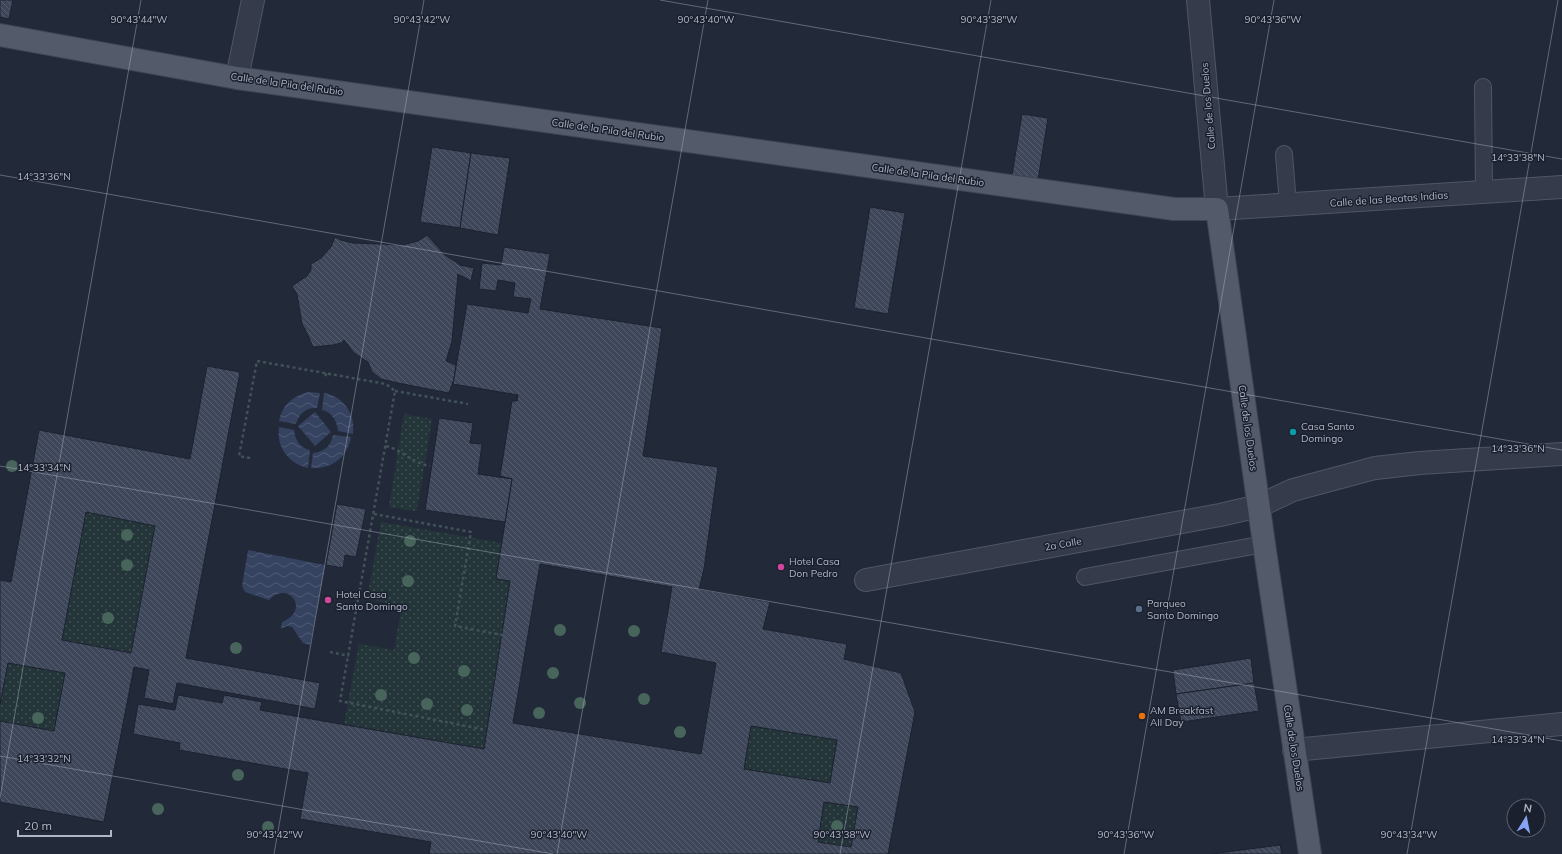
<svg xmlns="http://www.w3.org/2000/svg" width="1562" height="854" viewBox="0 0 1562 854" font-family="Mulish,sans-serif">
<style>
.grass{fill:url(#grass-dots)}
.water{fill:url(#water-waves)}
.building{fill:url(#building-back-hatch);stroke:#1d2230;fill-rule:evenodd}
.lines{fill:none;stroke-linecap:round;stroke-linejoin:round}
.lane-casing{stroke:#505664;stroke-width:18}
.street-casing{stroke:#505664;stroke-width:24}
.primary-casing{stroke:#3f4453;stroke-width:24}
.path{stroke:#415258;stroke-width:2.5;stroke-dasharray:3 3;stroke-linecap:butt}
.lane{stroke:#353b4a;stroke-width:16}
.street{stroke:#353b4a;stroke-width:22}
.primary{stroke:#535a6a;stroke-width:22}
.tree{fill:#48655c}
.ticks{fill:none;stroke:#b0b6c6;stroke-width:1;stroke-opacity:0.45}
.culture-dot{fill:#0f9aa8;stroke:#1b202e;stroke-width:1.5}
.hotel-dot{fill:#d1479c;stroke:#1b202e;stroke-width:1.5}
.service-dot{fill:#5c6f8a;stroke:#1b202e;stroke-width:1.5}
.food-dot{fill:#e8710a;stroke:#1b202e;stroke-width:1.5}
.labels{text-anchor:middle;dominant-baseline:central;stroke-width:3;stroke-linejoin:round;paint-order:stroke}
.street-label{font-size:10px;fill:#b0b6c6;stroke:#1b202e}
.poi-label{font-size:10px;fill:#b0b6c6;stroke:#1b202e;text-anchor:start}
.ticks-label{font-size:10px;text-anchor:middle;fill:#b0b6c6;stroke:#1b202e;stroke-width:3;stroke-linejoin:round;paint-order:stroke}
</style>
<defs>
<pattern id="grass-dots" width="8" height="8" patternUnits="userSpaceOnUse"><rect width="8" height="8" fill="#24353a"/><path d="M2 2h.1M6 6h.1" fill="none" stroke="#415055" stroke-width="1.8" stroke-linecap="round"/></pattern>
<pattern id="water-waves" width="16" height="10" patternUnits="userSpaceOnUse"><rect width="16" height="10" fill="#354260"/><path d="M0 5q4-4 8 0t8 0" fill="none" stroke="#505b75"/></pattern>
<pattern id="building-back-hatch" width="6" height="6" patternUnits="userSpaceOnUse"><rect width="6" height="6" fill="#3e4659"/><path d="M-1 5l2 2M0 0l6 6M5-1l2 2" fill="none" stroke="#575e6f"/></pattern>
</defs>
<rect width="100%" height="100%" fill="#222939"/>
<!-- grass -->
<g class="grass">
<polygon points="404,414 432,419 417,511 389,507"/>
<polygon points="86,512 155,526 131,653 62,640"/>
<polygon points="381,522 502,543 496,579 510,581 484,749 344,724 359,644 394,650 402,606 367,599"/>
<polygon points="8,663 65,673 54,731 0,721 0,704"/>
<polygon points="751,726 837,740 830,783 744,769"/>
<polygon points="824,802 858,807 851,847 818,842"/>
</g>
<!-- water -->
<g class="water">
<path d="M 308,392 L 320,393 L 317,408 C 307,407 299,413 296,424 L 279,421 C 282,405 293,396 308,392 Z"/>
<path d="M 324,393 C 343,396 356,414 353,434 L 338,431 C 337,421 332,412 322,410 Z"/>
<polygon points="315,412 331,432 315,446 298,426"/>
<path d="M 279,427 L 294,430 C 295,440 300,448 310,450 L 308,468 C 289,464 276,447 279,427 Z"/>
<path d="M 333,435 L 351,437 C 347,458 332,469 311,468 L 313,453 C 324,452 331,446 333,435 Z"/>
<path d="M 248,550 L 325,565 L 310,645 L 303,643 L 292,627 L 287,626 L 281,629 L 282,622 C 311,611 289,579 269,600 L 245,592 L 242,586 Z"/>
</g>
<!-- building -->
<g class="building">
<polygon points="0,0 13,0 9,19 0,17"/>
<polygon points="1022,114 1048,118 1038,180 1012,175"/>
<polygon points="432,147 471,153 460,228 420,222"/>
<polygon points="471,153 510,158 498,235 460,228"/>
<polygon points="870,207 905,213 888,314 854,308"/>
<polygon points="427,235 445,255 460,265 474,268 471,281 458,274 452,341 446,361 456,365 454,379 449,393 398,383 381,379 372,372 368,362 354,353 344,340 341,343 333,345 313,347 306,331 302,324 297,294 292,286 307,276 311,270 311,264 321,258 331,247 335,237 341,240 353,243 403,245 418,241"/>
<path d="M 504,247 L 550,254 L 540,309 L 662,328 L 643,456 L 718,467 L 704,569 L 699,589 L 770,602 L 763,629 L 847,644 L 844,659 L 901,673 L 915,712 L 888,854 L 429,854 L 431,842 L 300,819 L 308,773 L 179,750 L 180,743 L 133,734 L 138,704 L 175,710 L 178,695 L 222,703 L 224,695 L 262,702 L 260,710 L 484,749 L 510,581 L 496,579 L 512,479 L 500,476 L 512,401 L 517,401 L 518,395 L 453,384 L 467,304 L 528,313 L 531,299 L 513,297 L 515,283 L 498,280 L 496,291 L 479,289 L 482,263 L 501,265 ZM 540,564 L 672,587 L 661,652 L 716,663 L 701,754 L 513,723 ZM 751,726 L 837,740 L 830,783 L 744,769 ZM 824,802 L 858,807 L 851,847 L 818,842 Z"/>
<path d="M 207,366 L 240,372 L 186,658 L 320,683 L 315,709 L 177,683 L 173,704 L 144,698 L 149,670 L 134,667 L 104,822 L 0,802 L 0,721 L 54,731 L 65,673 L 8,663 L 0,704 L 0,580 L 11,582 L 39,430 L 190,459 ZM 86,512 L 155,526 L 131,653 L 62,640 Z"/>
<polygon points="439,418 473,423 470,443 482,444 478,474 512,479 505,522 425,510"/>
<polygon points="337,504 366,509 356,557 345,555 343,568 326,565"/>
<polygon points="1251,658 1254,683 1176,694 1173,670"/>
<polygon points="1254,683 1259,711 1181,722 1176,694"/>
<polygon points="1280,845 1282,854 1211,854"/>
</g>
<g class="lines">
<!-- lane casing -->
<g class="lane-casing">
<g id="lane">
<polyline points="1483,87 1484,192"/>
<polyline points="1284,154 1288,205"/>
<polyline points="1085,577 1264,544"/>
</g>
</g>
<!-- street casing -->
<g class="street-casing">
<g id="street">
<polyline points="1198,0 1217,209 1562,187"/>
<polyline points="237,78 253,0"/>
<polyline points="866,580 1220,515 1259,506 1293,490 1375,468 1420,463 1562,454"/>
<polyline points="1294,750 1562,724"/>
</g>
</g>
<!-- primary casing -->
<g class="primary-casing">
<polyline id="primary" points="0,35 237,78 1174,209 1217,209 1264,544 1310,854"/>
</g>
<!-- path -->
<g class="path">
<polyline points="325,376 327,373"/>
<polyline points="395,391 468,404"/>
<path d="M 386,446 C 404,451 412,463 430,466"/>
<polyline points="250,458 239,456 257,361 386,384 395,391 340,701 486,730"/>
<polyline points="374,514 471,532 455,626 502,635"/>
<polyline points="330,652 349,656"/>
</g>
<!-- lane -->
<use href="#lane" class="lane"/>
<!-- street -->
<use href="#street" class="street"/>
<!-- primary -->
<use href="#primary" class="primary"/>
</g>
<!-- trees -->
<g class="tree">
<circle cx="12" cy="466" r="6"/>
<circle cx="127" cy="535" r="6"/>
<circle cx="410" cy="541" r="6"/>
<circle cx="127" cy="565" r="6"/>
<circle cx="408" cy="581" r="6"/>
<circle cx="108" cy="618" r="6"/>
<circle cx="560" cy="630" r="6"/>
<circle cx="634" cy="631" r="6"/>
<circle cx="236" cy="648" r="6"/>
<circle cx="414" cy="658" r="6"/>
<circle cx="464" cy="671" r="6"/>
<circle cx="553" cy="673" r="6"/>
<circle cx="381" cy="695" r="6"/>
<circle cx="644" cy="699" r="6"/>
<circle cx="580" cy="703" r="6"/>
<circle cx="427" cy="704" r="6"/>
<circle cx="467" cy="710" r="6"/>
<circle cx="539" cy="713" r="6"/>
<circle cx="38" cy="718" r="6"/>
<circle cx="680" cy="732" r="6"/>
<circle cx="238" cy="775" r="6"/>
<circle cx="158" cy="809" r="6"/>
<circle cx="837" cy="826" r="6"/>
<circle cx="268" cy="827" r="6"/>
</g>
<!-- ticks -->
<path class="ticks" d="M 660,0 L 1562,159M 0,175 L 1562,450M 0,466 L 1562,741M 0,756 L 553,854M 0,798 L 141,0M 274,854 L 424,0M 557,854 L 708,0M 840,854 L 991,0M 1124,854 L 1274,0M 1407,854 L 1558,0"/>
<!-- markers -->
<circle class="culture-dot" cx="1293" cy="432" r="4"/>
<g class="hotel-dot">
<circle cx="781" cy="567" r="4"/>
<circle cx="328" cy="600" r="4"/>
</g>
<circle class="service-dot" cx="1139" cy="609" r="4"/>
<circle class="food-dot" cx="1142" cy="716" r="4"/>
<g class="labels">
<!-- street labels -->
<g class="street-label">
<text transform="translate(287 84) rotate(8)">Calle de la Pila del Rubio</text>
<text transform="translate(1208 106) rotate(-95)">Calle de los Duelos</text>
<text transform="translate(608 130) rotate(8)">Calle de la Pila del Rubio</text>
<text transform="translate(928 175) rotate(8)">Calle de la Pila del Rubio</text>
<text transform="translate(1389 199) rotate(-4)">Calle de las Beatas Indias</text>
<text transform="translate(1248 428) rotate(82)">Calle de los Duelos</text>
<text transform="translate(1063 544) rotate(-10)">2a Calle</text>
<text transform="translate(1294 748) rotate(81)">Calle de los Duelos</text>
</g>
<!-- poi labels -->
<g class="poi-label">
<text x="1301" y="426">Casa Santo<tspan x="1301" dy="12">Domingo</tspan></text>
<text x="789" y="561">Hotel Casa<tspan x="789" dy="12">Don Pedro</tspan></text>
<text x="336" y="594">Hotel Casa<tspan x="336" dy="12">Santo Domingo</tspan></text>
<text x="1147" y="603">Parqueo<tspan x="1147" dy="12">Santo Domingo</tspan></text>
<text x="1150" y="710">AM Breakfast<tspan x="1150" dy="12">All Day</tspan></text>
</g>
</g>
<g class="ticks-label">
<text x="139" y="23">90°43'44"W</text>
<text x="422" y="23">90°43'42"W</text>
<text x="706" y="23">90°43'40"W</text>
<text x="989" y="23">90°43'38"W</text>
<text x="1273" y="23">90°43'36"W</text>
<text x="1518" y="161">14°33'38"N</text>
<text x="44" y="180">14°33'36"N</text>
<text x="1518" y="452">14°33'36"N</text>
<text x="44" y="471">14°33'34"N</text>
<text x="1518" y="743">14°33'34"N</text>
<text x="44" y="762">14°33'32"N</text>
<text x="275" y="838">90°43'42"W</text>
<text x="559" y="838">90°43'40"W</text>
<text x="842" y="838">90°43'38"W</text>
<text x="1126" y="838">90°43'36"W</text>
<text x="1409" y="838">90°43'34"W</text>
</g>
<!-- north arrow -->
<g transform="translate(1526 818) rotate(10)"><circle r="19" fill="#1b202e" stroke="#575c6b"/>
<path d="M0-3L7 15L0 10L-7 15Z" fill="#85a4f6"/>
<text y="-6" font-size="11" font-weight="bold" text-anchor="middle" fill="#b0b6c6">N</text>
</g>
<!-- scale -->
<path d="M18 830v6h93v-6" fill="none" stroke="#b0b6c6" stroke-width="2"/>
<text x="24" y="830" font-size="12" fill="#b0b6c6" stroke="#1b202e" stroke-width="3" paint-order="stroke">20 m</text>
</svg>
